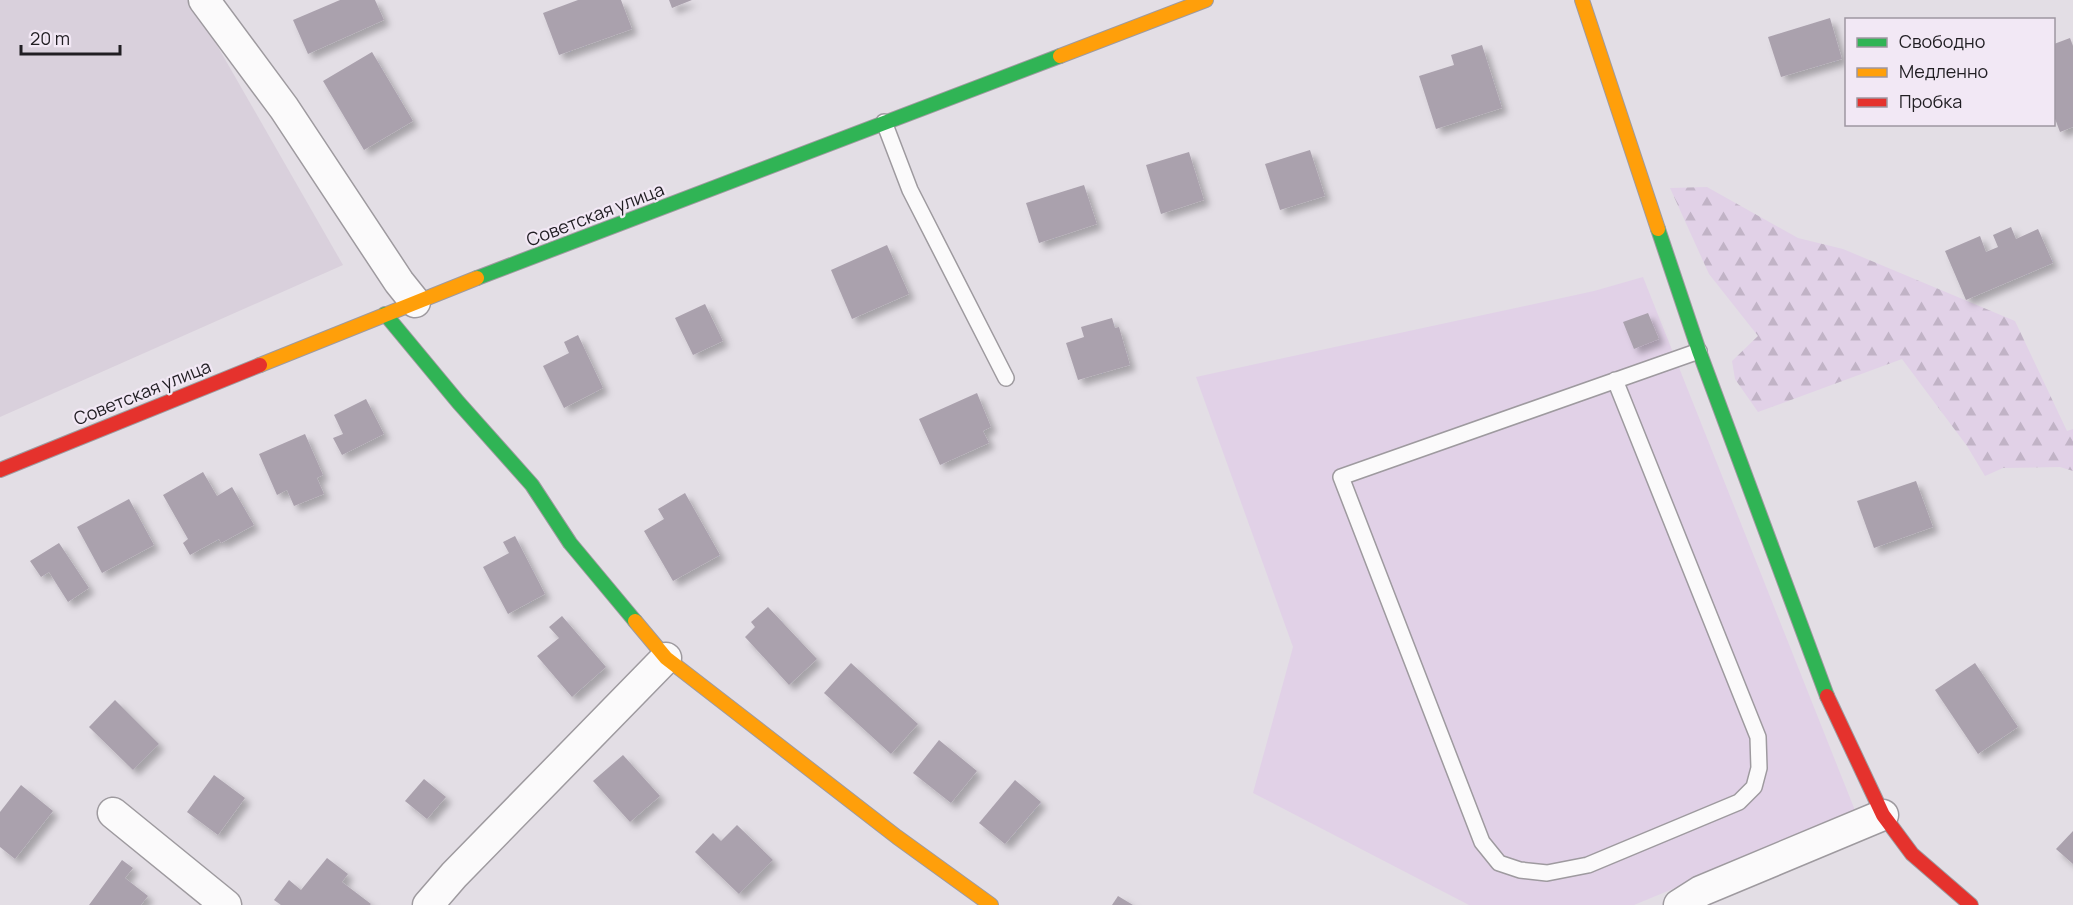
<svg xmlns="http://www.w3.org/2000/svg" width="2073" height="905" viewBox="0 0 2073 905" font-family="Manrope,sans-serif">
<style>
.built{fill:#d9d0dc}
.green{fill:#e1d1e7}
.forest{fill:url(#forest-firs)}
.building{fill:#aaa1ad;filter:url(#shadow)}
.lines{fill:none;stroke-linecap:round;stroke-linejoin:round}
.lane-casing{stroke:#9e9a9f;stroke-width:18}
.street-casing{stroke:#9e9a9f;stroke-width:33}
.fast-casing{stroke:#9e9a9f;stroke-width:16}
.slow-casing{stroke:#9e9a9f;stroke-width:16}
.jam-casing{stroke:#9e9a9f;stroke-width:16}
.lane{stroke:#fbfafb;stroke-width:15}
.street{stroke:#fbfafb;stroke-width:30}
.fast{stroke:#30b455;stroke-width:14}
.slow{stroke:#ff9f0a;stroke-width:14}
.jam{stroke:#e5322d;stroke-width:14}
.labels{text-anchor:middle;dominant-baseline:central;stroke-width:4.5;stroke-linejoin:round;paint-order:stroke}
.street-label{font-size:18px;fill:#211e23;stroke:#f2e8f5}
</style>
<defs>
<pattern id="forest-firs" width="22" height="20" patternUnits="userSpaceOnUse" patternTransform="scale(1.5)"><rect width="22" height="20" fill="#e1d1e7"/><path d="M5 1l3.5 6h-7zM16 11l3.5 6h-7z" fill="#c1b3c6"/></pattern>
<filter id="shadow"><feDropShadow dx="5.5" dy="5.5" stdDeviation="3" flood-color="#0004"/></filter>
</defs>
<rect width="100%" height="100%" fill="#e3dee5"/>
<!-- built -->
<polygon class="built" points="0,0 191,0 343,265 0,417"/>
<!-- green -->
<polygon class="green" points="1643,277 1856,813 1634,905 1469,905 1253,793 1293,647 1196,377 1594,291"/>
<!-- forest -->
<polygon class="forest" points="1707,187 1798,238 1843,249 2015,321 2067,431 2073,429 2073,471 2060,467 2003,468 1985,476 1967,446 1902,359 1758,412 1735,379 1732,361 1758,336 1709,274 1670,188"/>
<!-- building -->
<g class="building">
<polygon points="340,0 375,0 384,20 308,54 293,20"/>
<polygon points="578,0 621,0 632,29 559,55 543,13"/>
<polygon points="669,0 692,0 672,8"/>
<polygon points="1830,18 1842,59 1781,77 1768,37"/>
<polygon points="2070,38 2073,46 2073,127 2060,132 2054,116 2054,44"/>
<polygon points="1482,45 1502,108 1436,129 1419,76 1454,65 1451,55"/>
<polygon points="372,52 413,121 364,150 323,81"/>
<polygon points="1310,150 1325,196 1280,210 1265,164"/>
<polygon points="1189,152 1204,200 1161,214 1146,165"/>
<polygon points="1084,185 1097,224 1039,243 1026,203"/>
<polygon points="2011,227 2016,239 2038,229 2053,263 1966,300 1945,251 1980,236 1986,252 1998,247 1993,235"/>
<polygon points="887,245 909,294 852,319 831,270"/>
<polygon points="705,304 723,341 693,355 675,318"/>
<polygon points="1648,313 1659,339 1634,349 1623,322"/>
<polygon points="1112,318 1115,328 1119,327 1130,365 1078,380 1066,343 1084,337 1081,327"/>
<polygon points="578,335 603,388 564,408 543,366 569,353 564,342"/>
<polygon points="977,393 991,427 983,431 989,443 940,465 919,419"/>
<polygon points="366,399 384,434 342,455 333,438 343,434 334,415"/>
<polygon points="305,434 323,475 317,478 324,494 294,506 287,490 277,495 259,454"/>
<polygon points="203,472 217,496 232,487 254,525 221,543 219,539 190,555 183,543 188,539 163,495"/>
<polygon points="1916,481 1933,527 1874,548 1857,501"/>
<polygon points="685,493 720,555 673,581 644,531 664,519 658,509"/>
<polygon points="129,499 154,545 102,573 77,527"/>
<polygon points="515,536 545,594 508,614 483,567 509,553 503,542"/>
<polygon points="59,543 89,588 68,602 49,572 41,577 30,561"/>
<polygon points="768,607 817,659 789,685 745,637 755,627 751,622"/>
<polygon points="562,616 606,667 572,697 537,656 559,638 549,627"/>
<polygon points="851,663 918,724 891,754 824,693"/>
<polygon points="1975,663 2018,727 1978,754 1935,690"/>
<polygon points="115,700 159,744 133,770 89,727"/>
<polygon points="939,740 977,771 951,803 913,773"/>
<polygon points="623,755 660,796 630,822 593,781"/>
<polygon points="214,775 245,798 218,835 187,812"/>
<polygon points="424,779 446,797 427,819 405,801"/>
<polygon points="1015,780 1041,802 1005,844 979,823"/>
<polygon points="21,785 53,811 15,859 0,847 0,812"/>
<polygon points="737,825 773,860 739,894 695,852 713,833 721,841"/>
<polygon points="2073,831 2073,864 2056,849"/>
<polygon points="327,858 348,874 342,882 371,904 370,905 281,905 274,900 289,880 301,890"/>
<polygon points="122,860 133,868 125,878 148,896 141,905 89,905"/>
<polygon points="1118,896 1133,905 1112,905"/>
</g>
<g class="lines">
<!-- lane casing -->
<g class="lane-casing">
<g id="lane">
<polyline points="884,122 910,190 1006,378"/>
<polyline points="1615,380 1758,737 1759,768 1754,787 1739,802 1588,865 1547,873 1520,870 1499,863 1482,842 1341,477 1699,351"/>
</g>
</g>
<!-- street casing -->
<g class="street-casing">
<g id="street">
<polyline points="204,0 284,108 399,282 415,302"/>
<polyline points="113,813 226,905"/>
<polyline points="428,905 454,875 666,658"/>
<polyline points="1679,905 1701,891 1883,815"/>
</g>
</g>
<!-- fast casing -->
<g class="fast-casing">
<g id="fast">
<polyline points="1658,229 1699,351 1827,696"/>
<polyline points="477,278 1060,56"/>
<polyline points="385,314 458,402 532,485 570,543 635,621"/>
</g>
</g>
<!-- slow casing -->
<g class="slow-casing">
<g id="slow">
<polyline points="1582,0 1658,229"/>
<polyline points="1060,56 1206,0"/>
<polyline points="260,365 477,278"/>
<polyline points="635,621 666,658 897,837 991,905"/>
</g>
</g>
<!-- jam casing -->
<g class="jam-casing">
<g id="jam">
<polyline points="0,470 260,365"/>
<polyline points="1827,696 1883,815 1912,854 1971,905"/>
</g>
</g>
<!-- lane -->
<use href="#lane" class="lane"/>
<!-- street -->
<use href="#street" class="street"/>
<!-- fast -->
<use href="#fast" class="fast"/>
<!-- slow -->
<use href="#slow" class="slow"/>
<!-- jam -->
<use href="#jam" class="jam"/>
</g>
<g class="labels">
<!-- street labels -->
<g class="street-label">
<text transform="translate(595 214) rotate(-21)">Советская улица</text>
<text transform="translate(142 392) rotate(-22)">Советская улица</text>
</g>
</g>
<!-- legend -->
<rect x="1845" y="18" width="210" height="108" fill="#f2e8f5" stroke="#9e97a1" stroke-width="1.5"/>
<rect x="1857" y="38" width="30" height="9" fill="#30b455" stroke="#9e97a1" stroke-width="1.5"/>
<text x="1899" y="48" font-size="18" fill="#211e23">Свободно</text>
<rect x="1857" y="68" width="30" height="9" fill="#ff9f0a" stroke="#9e97a1" stroke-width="1.5"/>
<text x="1899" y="78" font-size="18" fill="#211e23">Медленно</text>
<rect x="1857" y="98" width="30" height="9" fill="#e5322d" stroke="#9e97a1" stroke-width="1.5"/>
<text x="1899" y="108" font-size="18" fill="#211e23">Пробка</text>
<!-- scale -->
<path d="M21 45v9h99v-9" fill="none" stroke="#211e23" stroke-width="3"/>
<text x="30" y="45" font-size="18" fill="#211e23" stroke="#f2e8f5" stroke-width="4.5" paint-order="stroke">20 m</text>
</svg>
